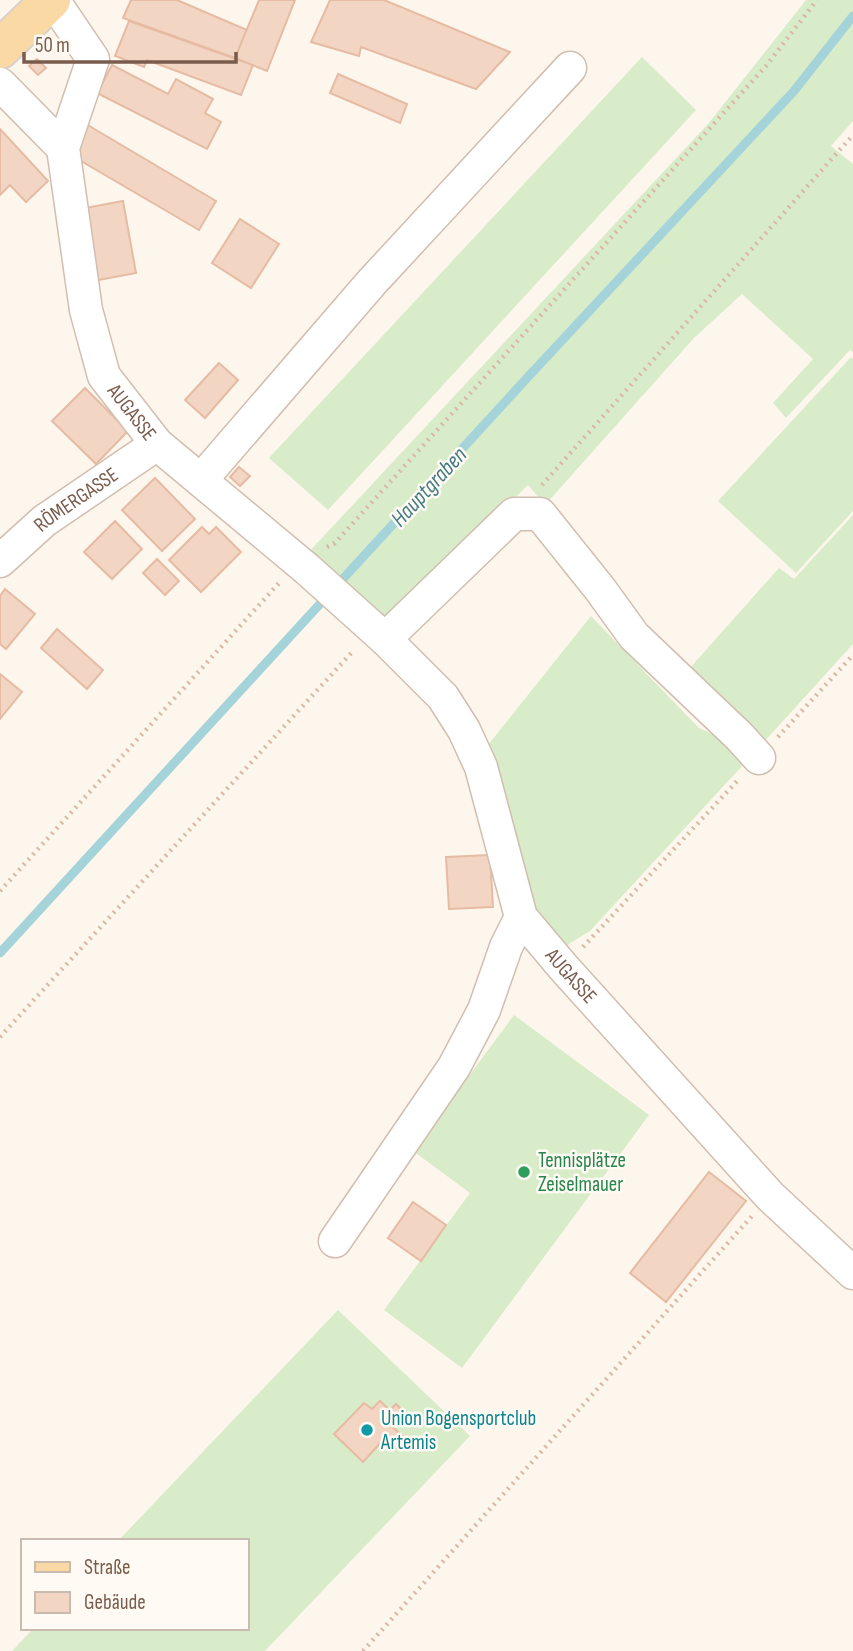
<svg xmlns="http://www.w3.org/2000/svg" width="853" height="1651" viewBox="0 0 853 1651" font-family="'Sofia Sans Condensed',sans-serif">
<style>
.grass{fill:#d8ecc9}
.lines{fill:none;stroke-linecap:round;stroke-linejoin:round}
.stream{stroke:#a5d3da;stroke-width:9}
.building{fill:#f3d5c3;stroke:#e6bba3;stroke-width:2}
.minor-casing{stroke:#d1beb0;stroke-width:35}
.major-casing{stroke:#dad1cd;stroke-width:42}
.path{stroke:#d9b8a5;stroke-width:4.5;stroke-dasharray:2 5;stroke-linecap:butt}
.minor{stroke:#fff;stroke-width:32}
.major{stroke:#fbd9a5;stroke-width:38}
.leisure-dot{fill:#2e9e5b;stroke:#fffaf3;stroke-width:2.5}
.culture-dot{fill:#0f9aa8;stroke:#fffaf3;stroke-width:2.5}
.labels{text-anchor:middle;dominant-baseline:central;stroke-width:5;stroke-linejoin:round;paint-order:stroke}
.street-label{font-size:21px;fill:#7a5c4d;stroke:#fffaf3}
.leisure-label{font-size:21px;fill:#27864d;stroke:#fffaf3;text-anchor:start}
.culture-label{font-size:21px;fill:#0d838f;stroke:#fffaf3;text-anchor:start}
.water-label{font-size:23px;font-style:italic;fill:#437c86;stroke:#fffaf3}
</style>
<rect width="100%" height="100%" fill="#fdf6ec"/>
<!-- grass -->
<g class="grass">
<polygon points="806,0 853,0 853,121 831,146 853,164 853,352 850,350 786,418 773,403 813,359 742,294 694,338 545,505 528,485 387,626 307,554 708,124"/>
<polygon points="642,57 696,110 328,510 269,458"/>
<polygon points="851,357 853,359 853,511 796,573 718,501"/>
<polygon points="853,515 853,644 763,743 689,669 779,568 794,579"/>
<polygon points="591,616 699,728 724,739 738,751 742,766 590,931 567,945 548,937 522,889 488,745"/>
<polygon points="514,1015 649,1115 462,1368 384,1310 470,1193 413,1151"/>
<polygon points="338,1310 470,1436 265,1651 12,1651 34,1628 247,1628 247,1541 118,1541"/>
</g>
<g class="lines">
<!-- stream -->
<polyline class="stream" points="0,953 527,378 794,91 853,16"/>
</g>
<!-- building -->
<g class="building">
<polygon points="131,0 177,0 247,30 235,58 123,18"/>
<polygon points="259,0 295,0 267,71 235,58"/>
<polygon points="330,0 384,0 510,52 476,89 361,47 359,56 311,42"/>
<polygon points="129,21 253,65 241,95 147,60 144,67 115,56"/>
<polygon points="37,59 46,68 38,75 29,66"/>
<polygon points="112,65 168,94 176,79 213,99 205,113 221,122 207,149 97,93"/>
<polygon points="338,74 407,104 400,123 330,93"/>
<polygon points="86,124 216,201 199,230 69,154"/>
<polygon points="0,129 48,181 26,202 10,185 0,195"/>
<polygon points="123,201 136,273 93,281 80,209"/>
<polygon points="240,219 279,244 251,288 212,263"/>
<polygon points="219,363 238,380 205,418 185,400"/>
<polygon points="85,388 128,431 96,464 52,421"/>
<polygon points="239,467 250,476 240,486 230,477"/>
<polygon points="155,478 195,519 162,551 122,510"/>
<polygon points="115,521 142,549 112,579 84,552"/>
<polygon points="202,527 209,534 216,527 241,552 201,592 169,560"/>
<polygon points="157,559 179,581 165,595 143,573"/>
<polygon points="5,589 35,614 6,649 0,644 0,596"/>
<polygon points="57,629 103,670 87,689 41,648"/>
<polygon points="0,674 22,692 0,719"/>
<polygon points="490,855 493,907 449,909 446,857"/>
<polygon points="709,1172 746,1201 666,1302 630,1273"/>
<polygon points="413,1202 446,1225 421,1261 388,1238"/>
<polygon points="380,1401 390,1410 396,1404 406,1414 400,1420 397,1418 390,1425 405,1438 395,1449 384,1439 363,1462 334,1434 364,1403 372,1409"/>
</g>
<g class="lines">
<!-- minor casing -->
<g class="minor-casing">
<g id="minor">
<path id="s1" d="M 53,0 L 93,59 L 63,148 L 86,310 L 104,376 L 157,444 L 307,569 L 385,639 L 443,697 L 464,730 L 481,767 L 521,917 L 564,968 L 770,1196 L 853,1273"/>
<polyline points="0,84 63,148"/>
<polyline points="201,480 372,282 570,68"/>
<path id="s2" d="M 0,561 L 44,521 L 157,444"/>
<polyline points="385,639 514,514 540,514 600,589 634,636 740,737 759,758"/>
<polyline points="335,1241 454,1067 484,1010 506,947 521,917"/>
</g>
</g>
<!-- major casing -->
<g class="major-casing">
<polyline id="major" points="0,49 51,0"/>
</g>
<!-- path -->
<g class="path">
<polyline points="542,485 853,135"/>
<polyline points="327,547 335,543 766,66 817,0"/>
<polyline points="778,737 853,655"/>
<polyline points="0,891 279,583"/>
<polyline points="583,947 739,779"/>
<polyline points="0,1037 354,650"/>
<polyline points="363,1651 752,1216"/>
</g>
<!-- minor -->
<use href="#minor" class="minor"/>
<!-- major -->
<use href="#major" class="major"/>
</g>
<!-- markers -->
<circle class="leisure-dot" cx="524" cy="1172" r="7"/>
<circle class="culture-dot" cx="367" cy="1430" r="7"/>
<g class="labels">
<!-- street labels -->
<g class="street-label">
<text stroke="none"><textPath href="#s1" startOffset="443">AUGASSE</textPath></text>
<text stroke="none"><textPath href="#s2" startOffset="98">RÖMERGASSE</textPath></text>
<text stroke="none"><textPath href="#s1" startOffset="1178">AUGASSE</textPath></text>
</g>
<!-- leisure labels -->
<g class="leisure-label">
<text x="538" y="1160">Tennisplätze<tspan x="538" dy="24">Zeiselmauer</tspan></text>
</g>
<!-- culture labels -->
<g class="culture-label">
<text x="381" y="1418">Union Bogensportclub<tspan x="381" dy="24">Artemis</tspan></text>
</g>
<!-- water labels -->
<g class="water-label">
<text transform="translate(429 487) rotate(-47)">Hauptgraben</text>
</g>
</g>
<!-- legend -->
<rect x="21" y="1539" width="228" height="91" fill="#fffaf3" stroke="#cabbb1" stroke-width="2"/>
<rect x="35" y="1562" width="35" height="10" fill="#fbd9a5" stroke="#cabbb1" stroke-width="2"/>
<text x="84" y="1574" font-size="21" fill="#7a5c4d">Straße</text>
<rect x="35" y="1592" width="35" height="21" fill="#f3d5c3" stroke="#cabbb1" stroke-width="2"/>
<text x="84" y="1609" font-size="21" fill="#7a5c4d">Gebäude</text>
<!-- scale -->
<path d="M24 52v10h212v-10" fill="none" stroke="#7a5c4d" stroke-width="3.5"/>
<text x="35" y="52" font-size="21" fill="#7a5c4d" stroke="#fffaf3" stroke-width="5" paint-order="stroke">50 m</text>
</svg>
